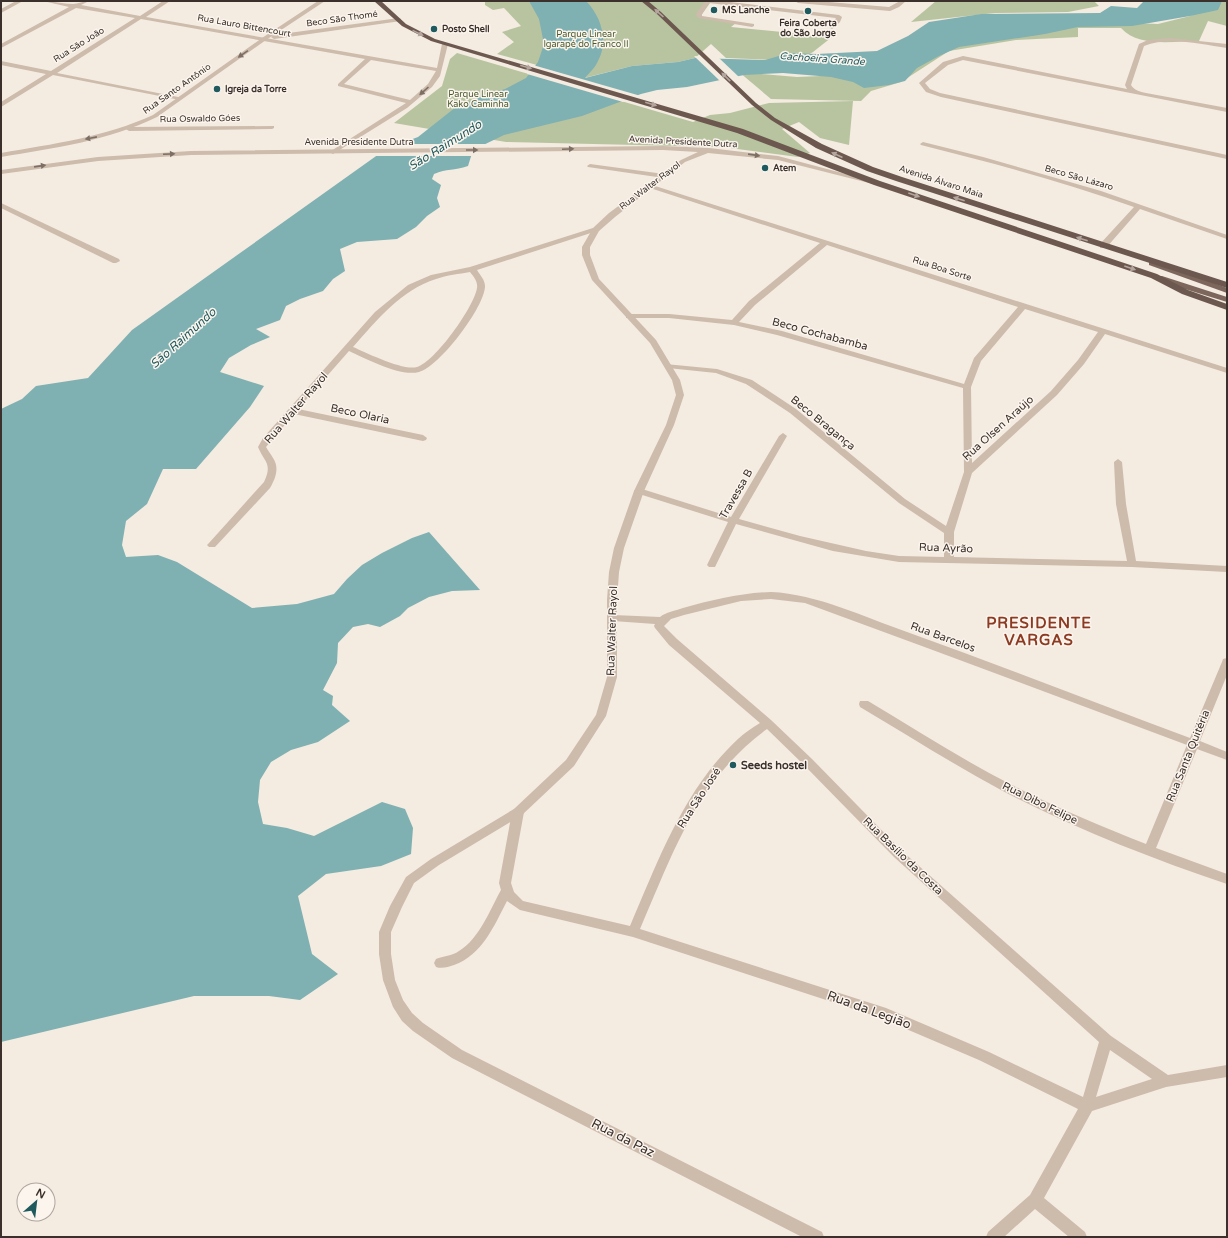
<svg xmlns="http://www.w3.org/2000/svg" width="1228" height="1238" viewBox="0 0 1228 1238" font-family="'Varela Round',sans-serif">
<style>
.green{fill:#b8c4a0}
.water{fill:#7fb0b2}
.pier{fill:#f4ebe1}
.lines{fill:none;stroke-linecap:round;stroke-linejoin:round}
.minor{fill:#cdbbac;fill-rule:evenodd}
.tertiary{fill:#cdbbac;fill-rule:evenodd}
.primary{fill:#7d675c;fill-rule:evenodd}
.trunk{fill:#6c584f;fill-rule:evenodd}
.oneway{fill:#b4a69e}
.oneway2{fill:#7d6f65}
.poi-dot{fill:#1f5a5e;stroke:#fbf5ee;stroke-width:1.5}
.labels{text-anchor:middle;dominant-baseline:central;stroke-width:3;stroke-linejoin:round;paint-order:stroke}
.far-poi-label{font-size:9px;font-weight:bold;fill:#3b302b;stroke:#fbf5ee;text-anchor:start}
.far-street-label{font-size:9px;fill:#3b302b;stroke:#fbf5ee}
.far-park-label{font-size:9px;fill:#4a5a2e;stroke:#fbf5ee}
.far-water-label{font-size:10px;font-style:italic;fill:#1f5a5e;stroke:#fbf5ee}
.street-label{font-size:11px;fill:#3b302b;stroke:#fbf5ee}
.poi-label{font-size:11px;font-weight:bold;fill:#3b302b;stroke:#fbf5ee;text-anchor:start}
.water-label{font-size:12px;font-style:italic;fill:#1f5a5e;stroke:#fbf5ee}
.near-street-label{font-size:13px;fill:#3b302b;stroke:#fbf5ee}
.district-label{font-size:15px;font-weight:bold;letter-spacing:1px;fill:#8c3b22;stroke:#fbf5ee}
</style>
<rect width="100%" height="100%" fill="#f4ebe1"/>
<!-- green -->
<g class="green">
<polygon points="485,1 697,1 710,3 700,17 736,23 731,27 832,37 813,52 797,61 726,58 711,44 695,58 678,62 632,66 584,78 497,54 514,42 502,32 521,26 504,8 493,10 485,5"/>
<polygon points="936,1 1094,1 1099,6 1068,12 995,13 911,22"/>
<path d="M 1218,1 L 1227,1 L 1227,26 L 1208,21 L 1199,41 C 1174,41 1139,48 1121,28 L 1078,28 L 1078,37 L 1016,40 L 949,51 L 901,82 L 871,91 L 861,101 L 771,99 L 739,72 L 797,77 L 868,74 L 922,41 L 1080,21 L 1158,24 L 1190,16 Z"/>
<polygon points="457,53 693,122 710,115 730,113 769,103 853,101 849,145 820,138 799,122 782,129 810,153 798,157 722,147 506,142 394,123 442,86 450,59"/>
</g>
<!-- water -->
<path class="water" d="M 529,1 L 586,1 C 601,16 609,41 598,61 C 595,68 589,73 585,78 L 632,66 L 678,62 L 695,58 L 765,60 L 789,53 L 817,54 L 877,51 L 908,36 L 929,22 L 981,14 L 1100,13 L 1111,6 L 1137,8 L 1144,1 L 1222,1 L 1218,10 L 1190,16 L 1132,26 L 1078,27 L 1045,34 L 959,47 L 939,56 L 917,68 L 905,81 L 889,85 L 864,88 L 853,82 L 831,77 L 783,73 L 744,75 L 687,87 L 657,90 L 641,94 L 582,116 L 504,135 L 473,150 L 468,166 C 454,171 447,168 434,174 L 432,179 L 441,185 L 437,198 L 440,207 L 427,216 L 416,227 L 397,239 L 357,242 L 340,249 L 345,271 L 333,279 L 323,291 L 300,299 L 286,306 L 280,320 L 256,329 L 270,337 L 251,345 L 229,358 L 220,372 L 264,386 L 250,407 L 196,469 L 163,469 L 147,504 L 126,521 L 122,545 L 126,557 L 158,555 L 177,562 L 252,608 L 297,604 L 334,594 L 347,579 L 362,565 L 382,553 L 412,538 L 429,532 L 480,590 L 452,591 L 429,597 L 408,608 L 400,616 L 380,627 L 368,624 L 353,627 L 338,643 L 337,663 L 323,690 L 333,696 L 332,705 L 350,721 L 318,742 L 291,750 L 271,762 L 260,780 L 258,802 L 263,824 L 287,828 L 314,836 L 382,802 L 405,809 L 413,828 L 411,854 L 381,866 L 326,874 L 298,896 L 312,954 L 338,974 L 300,1000 L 269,996 L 194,996 L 1,1042 L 1,409 L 22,399 L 36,386 L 88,378 L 132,330 L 386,149 L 418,137 L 456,107 L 483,96 L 505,89 L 526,78 L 538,62 L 544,44 L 539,19 Z"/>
<!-- pier -->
<g class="pier">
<polygon points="694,56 718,57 739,77 720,81"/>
<polygon points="533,65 641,96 623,102 527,74"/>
<polygon points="394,144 490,144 474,152 473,156 373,156 385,147"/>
</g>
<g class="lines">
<!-- minor -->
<g class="minor">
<polygon points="16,1 23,1 1,13 1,9"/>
<path d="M 43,1 C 53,1 63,4 73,4 C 78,4 83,1 89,1 L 81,5 L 140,16 L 163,1 L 170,1 L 146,17 L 437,68 L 442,44 L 445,42 L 448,44 L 440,76 L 432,87 L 407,108 L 333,154 L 331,153 L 331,151 L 406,103 L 338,86 L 338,84 L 365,59 L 141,19 L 57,73 L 178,97 L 180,98 L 180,100 L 53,75 L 1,107 L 1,102 L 46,74 L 1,65 L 1,61 L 51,71 L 135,18 L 76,8 L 1,48 L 1,44 L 69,7 ZM 371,60 L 436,71 L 428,84 L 410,100 L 344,84 Z"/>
<polygon points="705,1 722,1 839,15 842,17 840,22 832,29 829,27 836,18 709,3 702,14 702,16 754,24 754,26 752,27 698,18 696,14"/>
<polygon points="795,1 817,1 889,7 900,1 906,1 899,7 890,11 798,3"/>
<polygon points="399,18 401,19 401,21 274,39 271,37 274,35"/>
<path d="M 1170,38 L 1227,44 L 1227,48 C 1201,44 1168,36 1144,46 L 1131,85 C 1134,90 1140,92 1146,93 L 1227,108 L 1227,112 L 963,60 L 948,65 L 925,83 L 930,89 L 940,93 L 1227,155 L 1227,159 L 941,97 L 926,92 L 919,83 L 943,62 L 963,56 L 1127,89 L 1125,85 L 1139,44 L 1148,40 Z"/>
<polygon points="274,126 274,128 272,129 129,131 126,129 129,127"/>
<path d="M 923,142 L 983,157 L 1101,191 L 1227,235 L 1227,239 L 1140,209 L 1106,248 L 1100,248 L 1100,244 L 1134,207 C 1064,182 993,163 921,145 L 920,144 Z"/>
<polygon points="590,164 664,174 667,176 664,178 588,167 587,166"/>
<path d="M 652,185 L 1227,368 L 1227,373 L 1105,334 L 1084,364 L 1057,395 L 972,473 L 954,532 L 954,557 L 1127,561 L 1116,504 L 1114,462 L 1118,459 L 1122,462 L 1126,504 L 1136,561 L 1227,566 L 1227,572 L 1132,567 L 899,562 L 833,551 L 736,524 L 715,567 L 709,567 L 707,565 L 728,522 L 636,493 L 634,491 L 636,489 L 642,489 L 731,517 L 779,436 L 783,433 L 787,436 L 739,519 L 800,536 L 866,551 L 899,556 L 944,557 L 944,533 L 899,503 L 790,413 L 746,384 L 716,373 L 668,368 L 664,366 L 665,364 L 717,369 L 752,380 L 796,409 L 905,499 L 946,526 L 964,472 L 963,388 L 777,335 L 734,325 L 669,318 L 626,318 L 626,314 L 669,314 L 732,320 L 749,301 L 820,243 L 650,188 L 650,186 ZM 827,245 L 1018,307 L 974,358 L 964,384 L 782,331 L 739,322 L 755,305 ZM 1025,309 L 1098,332 L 1078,360 L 1051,391 L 972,463 L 971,387 L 981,361 Z"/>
<polygon points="1,203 119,259 120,261 116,263 113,263 1,208"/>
<path d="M 593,228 L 596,228 L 600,230 L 477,270 C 480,275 485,280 485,286 C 485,307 439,367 419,372 C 400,377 367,359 349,351 L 298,409 L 423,435 L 427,438 L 426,440 L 423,441 L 294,414 L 266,447 C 268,451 271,454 273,458 C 280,468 275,479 270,488 L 215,547 L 209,547 L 207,545 L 209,543 L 264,482 C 273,463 264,462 258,447 L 263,438 L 375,312 L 408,285 L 431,275 L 470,267 ZM 470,272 C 474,277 478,282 477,288 C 474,307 435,362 417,367 C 403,371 367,353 353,347 C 377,320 401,290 436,279 C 447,275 459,274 470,272 Z"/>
<path d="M 771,592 C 817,594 864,617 907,632 C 1002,666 1096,703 1190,738 L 1222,662 L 1223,659 L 1227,658 L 1227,675 L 1200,741 L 1227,752 L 1227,760 L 1197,749 L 1156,848 L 1227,874 L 1227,884 C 1150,858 1073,828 1001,790 C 953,764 907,735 860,707 L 859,704 L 860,701 L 868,701 C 915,729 961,759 1010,784 C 1054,807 1100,826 1146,844 L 1187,745 L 930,649 L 805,603 L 771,599 L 741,601 L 684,615 L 671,619 L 664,626 L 677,639 L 771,720 L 812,759 L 902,851 L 1111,1036 L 1168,1075 L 1227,1065 L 1227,1077 L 1166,1087 L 1092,1111 L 1044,1198 L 1085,1232 L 1087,1237 L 1069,1237 L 1035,1209 L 1004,1237 L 986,1237 L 988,1232 L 1030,1195 L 1078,1109 L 979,1060 L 878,1017 L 633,937 L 520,910 L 507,901 C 494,926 482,955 454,965 C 448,967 442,969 436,967 L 434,963 L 436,959 C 443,956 452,956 459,951 C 479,939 490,910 501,890 L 499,883 L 512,812 L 514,809 L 518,807 L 522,809 L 524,812 L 511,883 L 514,892 L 523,901 L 630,926 C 658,861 684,789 738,739 C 744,733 752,728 760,723 L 669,645 L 655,628 L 654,626 L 655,624 L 613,621 L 608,618 L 613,615 L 660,617 C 666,612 675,611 683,608 C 712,600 741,593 771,592 ZM 767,729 L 804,765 L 894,857 L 1099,1042 L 1083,1097 L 989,1052 L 886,1008 L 640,929 C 673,853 697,780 767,729 ZM 1110,1050 L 1152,1079 L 1096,1097 Z"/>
</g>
<!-- tertiary -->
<g class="tertiary">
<path d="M 318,1 L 325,1 L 266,40 L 157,117 C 108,141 54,148 1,157 L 1,153 C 53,144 105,137 153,115 L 262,38 Z"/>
<polygon points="663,146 709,148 778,156 876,182 873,184 778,160 708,153 685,162 615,217 599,231 590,247 590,255 599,279 656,340 680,380 684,395 674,425 644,491 624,548 619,572 617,600 617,677 606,716 574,766 522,815 439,865 414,883 402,907 391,932 391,954 395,980 403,1000 412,1013 423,1023 462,1050 822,1232 824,1237 802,1237 452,1058 413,1031 402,1021 393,1007 383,980 379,954 379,932 390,906 406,877 431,859 514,809 566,760 596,715 607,677 607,600 609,572 614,548 634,491 666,425 676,395 672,380 650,343 592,280 582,255 582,247 593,228 609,213 681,160 698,152 663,150 191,155 98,161 1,174 1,170 98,157 191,151"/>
</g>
<!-- primary -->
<g class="primary">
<polygon points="1149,261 1155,261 1227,288 1227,293 1149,265"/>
<polygon points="1156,276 1162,276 1227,297 1227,302 1156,280"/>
</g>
<!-- trunk -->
<g class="trunk">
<polygon points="374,1 381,1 406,24 435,39 743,129 880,181 1157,274 1188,290 1227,304 1227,310 1182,294 1151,278 874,185 737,133 431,41 402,26"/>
<polygon points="641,1 648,1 661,12 756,103 775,118 822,144 873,167 902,177 1227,282 1227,288 896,181 867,171 816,148 771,120 752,105 657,14"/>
</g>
</g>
<!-- one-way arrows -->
<defs><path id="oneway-solid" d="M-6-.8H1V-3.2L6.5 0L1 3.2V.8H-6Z"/></defs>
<g class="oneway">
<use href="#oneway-solid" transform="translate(659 13) rotate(-138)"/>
<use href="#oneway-solid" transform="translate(418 33) rotate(26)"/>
<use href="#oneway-solid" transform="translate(526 67) rotate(16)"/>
<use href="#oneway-solid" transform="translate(726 77) rotate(-136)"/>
<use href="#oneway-solid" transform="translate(651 104) rotate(16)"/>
<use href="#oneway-solid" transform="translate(837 155) rotate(-156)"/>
<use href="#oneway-solid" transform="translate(914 195) rotate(19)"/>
<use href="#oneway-solid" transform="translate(959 199) rotate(-162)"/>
<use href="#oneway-solid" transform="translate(1082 239) rotate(-162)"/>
<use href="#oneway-solid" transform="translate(1130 268) rotate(19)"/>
</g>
<g class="oneway2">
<use href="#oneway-solid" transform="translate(243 54) rotate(145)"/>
<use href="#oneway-solid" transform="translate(424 91) rotate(138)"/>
<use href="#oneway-solid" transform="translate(91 138) rotate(169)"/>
<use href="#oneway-solid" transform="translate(568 149) rotate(-2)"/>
<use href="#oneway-solid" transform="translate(472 150)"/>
<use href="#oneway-solid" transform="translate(169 154) rotate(-3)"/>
<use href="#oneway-solid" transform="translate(754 155) rotate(8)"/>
<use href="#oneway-solid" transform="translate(40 166) rotate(-8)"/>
</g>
<!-- markers -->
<g class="poi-dot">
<circle cx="714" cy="10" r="4"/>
<circle cx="808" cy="11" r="4"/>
<circle cx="434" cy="29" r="4"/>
<circle cx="217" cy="89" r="4"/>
<circle cx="765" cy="168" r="4"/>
<circle cx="733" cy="765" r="4"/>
</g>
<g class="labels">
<!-- far-poi labels -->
<g class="far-poi-label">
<text x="722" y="10">MS Lanche</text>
<text x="808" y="23" text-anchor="middle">Feira Coberta<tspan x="808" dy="10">do São Jorge</tspan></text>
<text x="442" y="29">Posto Shell</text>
<text x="225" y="89">Igreja da Torre</text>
<text x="773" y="168">Atem</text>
</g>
<!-- far-street labels -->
<g class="far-street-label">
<text transform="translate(342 19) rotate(-8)">Beco São Thomé</text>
<text transform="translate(244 26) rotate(10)">Rua Lauro Bittencourt</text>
<text transform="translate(79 45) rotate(-32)">Rua São João</text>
<text transform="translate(177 89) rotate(-35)">Rua Santo Antônio</text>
<text transform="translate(200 119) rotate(-1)">Rua Oswaldo Góes</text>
<text x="359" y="142">Avenida Presidente Dutra</text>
<text transform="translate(683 142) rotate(3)">Avenida Presidente Dutra</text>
<text transform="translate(1079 178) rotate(16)">Beco São Lázaro</text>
<text transform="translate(941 182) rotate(18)">Avenida Álvaro Maia</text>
<text transform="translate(650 186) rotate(-37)">Rua Walter Rayol</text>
<text transform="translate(942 269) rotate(18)">Rua Boa Sorte</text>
</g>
<!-- far-park labels -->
<g class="far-park-label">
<text x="586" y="34">Parque Linear<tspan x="586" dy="10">Igarapé do Franco II</tspan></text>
<text x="478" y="94">Parque Linear<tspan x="478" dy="10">Kako Caminha</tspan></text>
</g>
<!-- far-water labels -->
<g class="far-water-label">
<text transform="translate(822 59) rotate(4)">Cachoeira Grande</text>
</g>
<!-- street labels -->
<g class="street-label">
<text transform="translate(820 334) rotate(15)">Beco Cochabamba</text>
<text transform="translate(296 408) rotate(-49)">Rua Walter Rayol</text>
<text transform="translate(360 414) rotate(12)">Beco Olaria</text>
<text transform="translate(823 423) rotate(39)">Beco Bragança</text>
<text transform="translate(998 428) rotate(-42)">Rua Olsen Araújo</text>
<text transform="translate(736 494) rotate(-60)">Travessa B</text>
<text transform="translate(946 548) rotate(2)">Rua Ayrão</text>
<text transform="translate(612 631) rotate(-88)">Rua Walter Rayol</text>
<text transform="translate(943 637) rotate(20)">Rua Barcelos</text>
<text transform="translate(1188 756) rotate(-68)">Rua Santa Quitéria</text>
<text transform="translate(699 798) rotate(-57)">Rua São José</text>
<text transform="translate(1040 803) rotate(26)">Rua Dibo Felipe</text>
<text transform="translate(903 856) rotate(44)">Rua Basílio da Costa</text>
</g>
<!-- poi labels -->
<g class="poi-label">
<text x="741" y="765">Seeds hostel</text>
</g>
<!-- water labels -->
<g class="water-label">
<text transform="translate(445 145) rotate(-32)">São Raimundo</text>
<text transform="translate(183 338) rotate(-42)">São Raimundo</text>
</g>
<!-- near-street labels -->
<g class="near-street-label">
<text transform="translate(869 1010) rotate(20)">Rua da Legião</text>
<text transform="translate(623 1138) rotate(27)">Rua da Paz</text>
</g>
<!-- district labels -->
<g class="district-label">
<text x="1039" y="623">PRESIDENTE<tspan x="1039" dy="17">VARGAS</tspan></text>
</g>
</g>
<!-- border -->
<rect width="1228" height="1238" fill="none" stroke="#3b302b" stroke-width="4"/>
<!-- north arrow -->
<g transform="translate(36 1202) rotate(28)"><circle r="19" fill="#fbf5ee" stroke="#aea6a0"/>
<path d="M0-3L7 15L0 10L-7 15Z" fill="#1f5a5e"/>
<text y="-6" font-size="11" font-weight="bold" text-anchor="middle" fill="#3b302b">N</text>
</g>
</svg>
